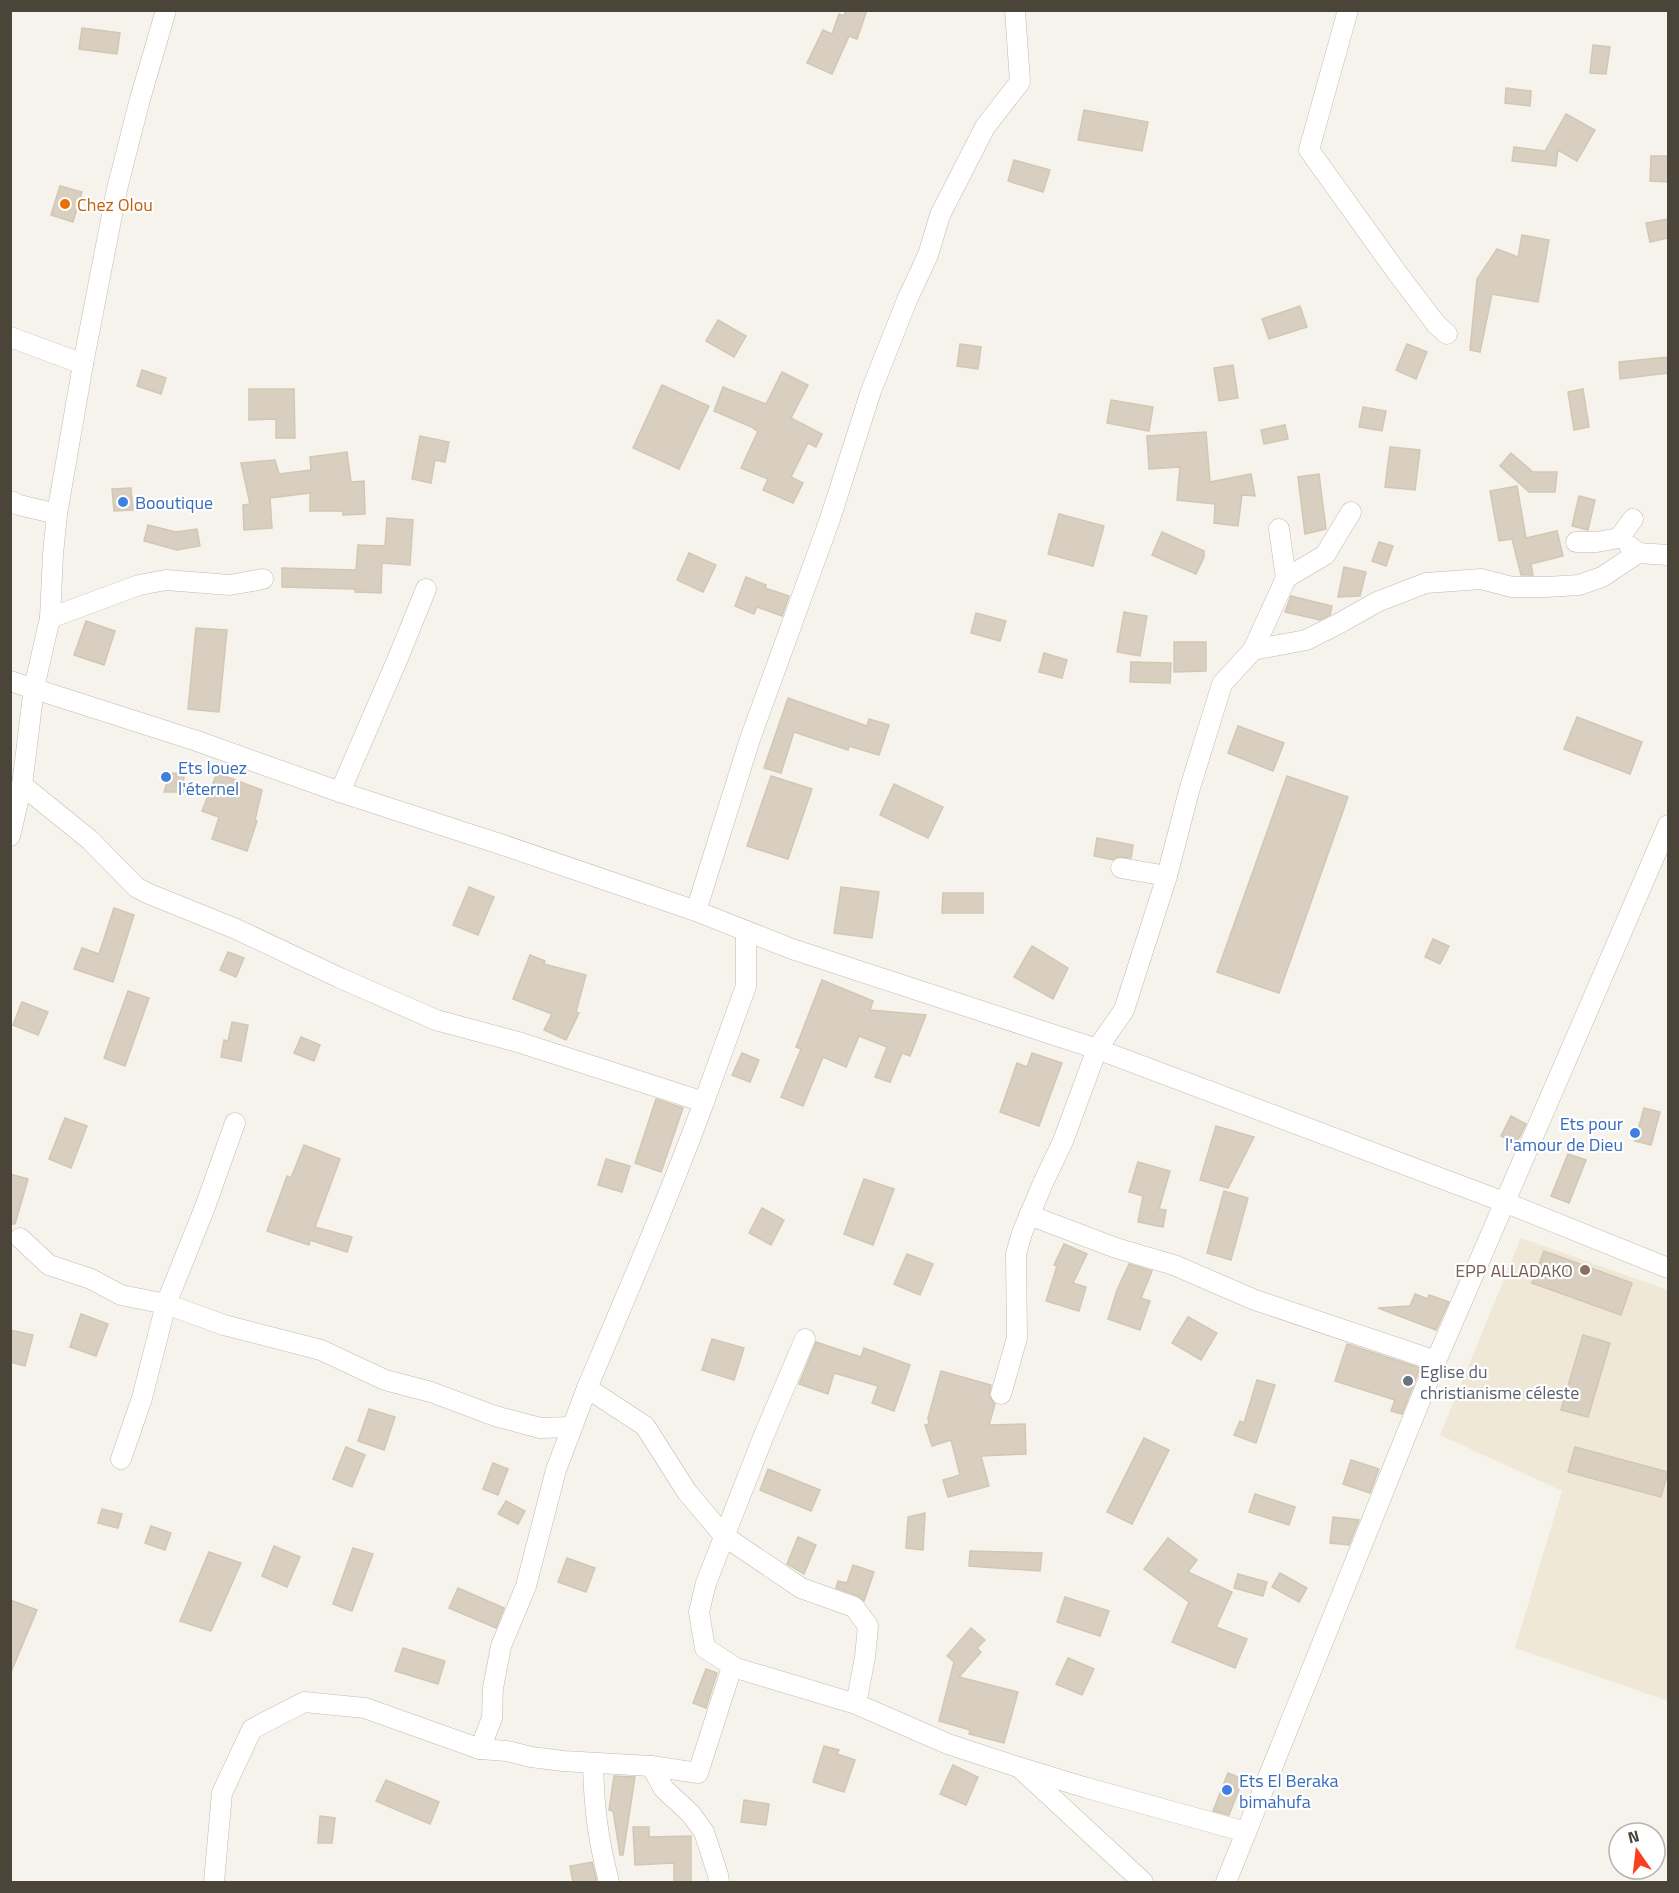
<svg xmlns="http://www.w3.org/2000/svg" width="1679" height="1893" viewBox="0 0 1679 1893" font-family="'Titillium Web',sans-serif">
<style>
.education{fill:#efe8d6}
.building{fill:#d8cfc1;stroke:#d3c7b4;stroke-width:1.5}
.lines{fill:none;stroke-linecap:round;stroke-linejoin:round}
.minor-casing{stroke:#c2bbae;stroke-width:21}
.minor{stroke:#fff;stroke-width:20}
.food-dot{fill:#e8710a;stroke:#fff;stroke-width:2}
.shop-dot{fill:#3f7fe0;stroke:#fff;stroke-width:2}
.education-dot{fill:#8d6e63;stroke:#fff;stroke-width:2}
.worship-dot{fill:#6b7280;stroke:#fff;stroke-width:2}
.labels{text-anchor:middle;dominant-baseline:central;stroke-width:4.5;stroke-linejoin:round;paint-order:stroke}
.food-label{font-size:18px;fill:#c56008;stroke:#fff;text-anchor:start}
.shop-label{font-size:18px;fill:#366cbe;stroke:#fff;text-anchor:start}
.education-label{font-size:18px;fill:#785e54;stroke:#fff;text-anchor:end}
.worship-label{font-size:18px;fill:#5b616d;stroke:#fff;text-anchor:start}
</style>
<rect width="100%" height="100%" fill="#f6f3ec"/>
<!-- education -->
<polygon class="education" points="1521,1238 1668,1290 1668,1701 1515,1648 1562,1491 1440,1435"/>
<!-- building -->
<g class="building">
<polygon points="846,10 867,10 857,39 849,36 832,74 807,63 823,30 832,34 839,14 844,16"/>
<polygon points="82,28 120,33 117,54 79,49"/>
<polygon points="1593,45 1610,47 1606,74 1590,73"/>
<polygon points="1506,88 1531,91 1530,106 1505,103"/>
<polygon points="1084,110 1148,122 1142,151 1078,140"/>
<polygon points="1566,114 1595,130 1577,161 1558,150 1556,166 1512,161 1514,147 1545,151"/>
<polygon points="1651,156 1668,156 1668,182 1650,181"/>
<polygon points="1014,160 1050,170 1043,192 1008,181"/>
<polygon points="60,186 82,192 73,222 51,215"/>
<polygon points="1668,219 1668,238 1650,242 1646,223"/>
<polygon points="1522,235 1549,240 1538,302 1492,294 1480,352 1470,350 1477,279 1497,249 1518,257"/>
<polygon points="1300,306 1307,327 1269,339 1262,319"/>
<polygon points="718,320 746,336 734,357 706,341"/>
<polygon points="960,344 981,347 978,369 957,366"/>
<polygon points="1407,344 1427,352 1416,379 1396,370"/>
<polygon points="1668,357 1668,373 1620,379 1619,362"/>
<polygon points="1233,365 1238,398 1219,401 1214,368"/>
<polygon points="142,370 166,378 161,394 137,386"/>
<polygon points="782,372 808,385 791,418 822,434 816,447 808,443 791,477 803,483 793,503 763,490 768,479 741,468 758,431 754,429 754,428 714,411 723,387 766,404"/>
<polygon points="662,385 709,406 679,469 633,448"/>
<polygon points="249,389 294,389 295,438 276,438 276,419 249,420"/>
<polygon points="1583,389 1589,427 1574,430 1568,392"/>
<polygon points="1111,400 1153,407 1149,431 1107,423"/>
<polygon points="1363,407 1386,411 1382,431 1359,427"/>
<polygon points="1285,425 1288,439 1264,444 1261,430"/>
<polygon points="1206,432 1210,482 1251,474 1255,496 1242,495 1238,526 1214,523 1215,504 1177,500 1180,467 1149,469 1147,436"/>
<polygon points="420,436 449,442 445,462 435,460 431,483 412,479"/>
<polygon points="1390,447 1420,450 1415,490 1385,487"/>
<polygon points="347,452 351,482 364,481 365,514 343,515 343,511 310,511 310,493 270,498 272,528 244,530 243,505 250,504 241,463 275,460 279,474 311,470 310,457"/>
<polygon points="1511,453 1533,472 1557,472 1555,492 1529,492 1500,466"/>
<polygon points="1319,474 1326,529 1305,534 1298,477"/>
<polygon points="1517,486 1526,538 1557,531 1563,556 1531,564 1533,575 1521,575 1512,539 1499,541 1490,491"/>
<polygon points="131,488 133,510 114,511 112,489"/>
<polygon points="1579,496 1595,500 1588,530 1572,526"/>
<polygon points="1059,514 1104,526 1093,566 1048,554"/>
<polygon points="387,518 413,520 410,565 382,563 381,593 355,592 355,589 282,587 282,568 356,570 358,545 385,546"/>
<polygon points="148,525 176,532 197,529 200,546 177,550 144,541"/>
<polygon points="1162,532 1204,551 1204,557 1196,574 1152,555"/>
<polygon points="1379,542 1393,546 1386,566 1372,561"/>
<polygon points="689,553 716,565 703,592 677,580"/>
<polygon points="1344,567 1366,572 1360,596 1338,597"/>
<polygon points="746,577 766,585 765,588 789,596 782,616 757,607 754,614 735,606"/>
<polygon points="1291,596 1332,606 1330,615 1320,620 1285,612"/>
<polygon points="1124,612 1147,616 1140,656 1117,652"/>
<polygon points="976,613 1006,621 1000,641 971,633"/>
<polygon points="86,621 115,631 104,665 74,655"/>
<polygon points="196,628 227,630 219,712 188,709"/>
<polygon points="1174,642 1206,642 1206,671 1174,672"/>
<polygon points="1044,653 1067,660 1062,678 1039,672"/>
<polygon points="1131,662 1171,663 1170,683 1130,682"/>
<polygon points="788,698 867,726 869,719 889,725 879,755 849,746 848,750 794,732 781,773 764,768"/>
<polygon points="1577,717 1642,742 1630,774 1564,749"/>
<polygon points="1238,726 1284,743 1273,771 1228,753"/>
<polygon points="170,773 184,774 183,792 164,792"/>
<polygon points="217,773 262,790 255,820 257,821 247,851 212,839 219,817 202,811"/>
<polygon points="771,776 812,789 788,859 747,846"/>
<polygon points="1287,776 1348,797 1279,993 1217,972"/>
<polygon points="894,784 943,807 928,838 880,815"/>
<polygon points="1097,838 1133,845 1131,858 1117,857 1113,860 1094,856"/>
<polygon points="469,887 494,897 478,935 453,925"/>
<polygon points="841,887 879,892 872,938 834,933"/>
<polygon points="943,893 983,893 983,913 942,913"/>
<polygon points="114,908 134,915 113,982 74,969 82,948 99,954"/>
<polygon points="1433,939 1449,946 1440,964 1425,957"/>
<polygon points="1032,946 1068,968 1053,999 1014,977"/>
<polygon points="228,952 244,958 236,977 220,970"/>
<polygon points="530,955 545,961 544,964 586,975 576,1012 579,1013 566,1040 544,1030 552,1014 513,999"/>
<polygon points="822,980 873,1001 870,1010 926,1015 910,1056 902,1053 890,1082 875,1077 887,1047 859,1036 846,1067 823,1057 803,1106 781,1097 801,1049 796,1047"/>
<polygon points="128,991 149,998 125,1066 104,1058"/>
<polygon points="22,1002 48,1012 38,1035 13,1025"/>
<polygon points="232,1022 248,1025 241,1061 221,1057 224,1040 228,1041"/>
<polygon points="301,1037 320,1045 314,1061 294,1053"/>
<polygon points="742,1053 759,1060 750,1082 732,1075"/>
<polygon points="1032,1053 1062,1063 1039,1126 1000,1112 1017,1063 1027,1067"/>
<polygon points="656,1099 683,1108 661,1172 635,1163"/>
<polygon points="1644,1108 1660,1112 1651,1145 1635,1141"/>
<polygon points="1511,1116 1526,1124 1516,1144 1501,1136"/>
<polygon points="65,1118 87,1126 71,1168 49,1159"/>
<polygon points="1216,1126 1254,1137 1228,1188 1200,1180"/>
<polygon points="304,1145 340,1159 315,1227 352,1237 347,1252 310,1240 309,1245 267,1231 287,1176 291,1178"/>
<polygon points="1568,1154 1586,1160 1569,1203 1551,1196"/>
<polygon points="606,1159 630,1166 622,1192 598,1185"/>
<polygon points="1138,1162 1170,1171 1159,1209 1166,1210 1163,1227 1138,1222 1143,1196 1129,1192"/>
<polygon points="10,1174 28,1179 15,1224 10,1224"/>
<polygon points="864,1179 894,1189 873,1245 844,1234"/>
<polygon points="1224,1191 1248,1198 1231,1260 1207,1253"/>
<polygon points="762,1208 784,1220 771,1245 749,1233"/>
<polygon points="1064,1244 1087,1254 1073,1283 1086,1287 1079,1311 1046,1301 1057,1266 1054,1265"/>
<polygon points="1544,1251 1632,1283 1621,1315 1532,1283"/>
<polygon points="907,1254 933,1264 920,1295 894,1284"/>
<polygon points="1129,1264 1152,1271 1141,1298 1150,1301 1140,1330 1108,1319 1117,1290"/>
<polygon points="1415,1294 1428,1299 1429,1295 1449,1302 1436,1330 1378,1308 1410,1306"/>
<polygon points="81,1314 108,1324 96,1356 70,1347"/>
<polygon points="1188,1317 1217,1333 1201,1360 1172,1343"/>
<polygon points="10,1330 33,1335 25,1366 10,1362"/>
<polygon points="1583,1335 1610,1343 1588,1417 1561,1410"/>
<polygon points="712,1339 744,1348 734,1380 702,1370"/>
<polygon points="816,1342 861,1357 864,1348 910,1365 894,1411 872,1403 878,1386 834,1373 828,1394 799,1384"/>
<polygon points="1347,1344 1420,1368 1402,1414 1391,1411 1395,1400 1335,1381"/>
<polygon points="941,1371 991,1385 989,1396 995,1404 989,1425 1025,1424 1026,1454 981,1456 989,1486 948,1497 943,1480 960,1475 951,1440 932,1446 925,1425 929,1424 928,1418"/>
<polygon points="1257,1380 1275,1385 1256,1443 1234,1435 1240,1421 1244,1423"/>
<polygon points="369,1409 395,1417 384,1450 358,1441"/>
<polygon points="1144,1438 1169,1450 1132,1524 1107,1512"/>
<polygon points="346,1447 365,1455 352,1487 333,1479"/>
<polygon points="1575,1447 1668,1472 1661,1497 1568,1472"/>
<polygon points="1351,1460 1379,1469 1370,1493 1343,1484"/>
<polygon points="493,1463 508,1469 498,1495 483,1489"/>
<polygon points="768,1469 820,1490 811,1511 760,1490"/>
<polygon points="1255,1494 1295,1507 1289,1525 1249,1512"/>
<polygon points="506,1501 525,1511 518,1524 498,1514"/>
<polygon points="102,1509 122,1514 118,1528 98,1523"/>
<polygon points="925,1513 923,1550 906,1548 908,1517"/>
<polygon points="1333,1517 1359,1520 1349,1545 1330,1543"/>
<polygon points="151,1526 171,1533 165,1550 145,1543"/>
<polygon points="798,1537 816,1545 804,1574 787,1564"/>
<polygon points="1168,1538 1197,1560 1188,1572 1232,1592 1216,1627 1247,1639 1235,1668 1172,1642 1189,1602 1144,1569"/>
<polygon points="274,1546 300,1557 287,1587 262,1576"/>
<polygon points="353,1548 373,1554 352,1611 333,1604"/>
<polygon points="970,1551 1042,1553 1040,1571 969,1566"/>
<polygon points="209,1552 241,1563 211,1631 180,1621"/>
<polygon points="567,1558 595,1568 586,1592 558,1582"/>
<polygon points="853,1565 874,1572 864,1601 858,1596 836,1588 838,1581 847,1583"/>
<polygon points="1280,1573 1307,1588 1299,1602 1272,1587"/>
<polygon points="1238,1574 1267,1582 1263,1596 1234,1588"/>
<polygon points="458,1588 504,1608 496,1628 449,1608"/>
<polygon points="1065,1597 1109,1611 1100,1636 1057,1622"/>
<polygon points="10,1600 37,1610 11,1672 10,1672"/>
<polygon points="971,1628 985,1640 977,1648 981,1652 959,1677 1018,1692 1004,1743 969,1734 970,1730 939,1721 954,1662 947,1656"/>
<polygon points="403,1648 445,1661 438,1684 395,1671"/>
<polygon points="1068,1658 1094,1669 1082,1695 1056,1684"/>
<polygon points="706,1669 717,1673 706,1708 693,1703"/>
<polygon points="824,1746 839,1750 837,1754 855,1760 844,1792 813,1782"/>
<polygon points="953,1765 978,1777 966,1805 940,1794"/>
<polygon points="1228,1773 1243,1779 1229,1815 1213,1811"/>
<polygon points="614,1776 635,1777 623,1855 620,1855 613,1811 609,1810"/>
<polygon points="386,1780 439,1802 430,1824 376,1801"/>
<polygon points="744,1800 769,1804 766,1825 741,1822"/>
<polygon points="320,1816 335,1818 332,1843 318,1843"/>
<polygon points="633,1827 649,1827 649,1837 691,1836 691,1882 674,1882 674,1863 635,1865"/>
<polygon points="592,1862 597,1882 573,1882 570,1866"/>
</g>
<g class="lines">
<!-- minor casing -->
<g class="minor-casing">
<g id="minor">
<polyline points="1348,10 1309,150 1398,274 1436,324 1447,334"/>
<polyline points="10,337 83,364"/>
<polyline points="10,501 19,505 57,514"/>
<polyline points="1576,542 1597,542 1619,538 1633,519"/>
<polyline points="1629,546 1638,553 1668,555"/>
<polyline points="1286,578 1325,555 1351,512"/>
<polyline points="50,618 139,585 166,580 230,585 263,579"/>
<polyline points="1253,650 1286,578 1279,529"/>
<polyline points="10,681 197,741 340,792 503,845 696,911 792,949 1097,1049 1504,1202 1668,1268"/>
<path d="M 22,785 L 90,840 L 136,887 L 147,893 L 236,929 L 340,978 L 436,1020 L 518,1042 L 704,1102 C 668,1199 627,1294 587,1388 L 645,1426 L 687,1492 L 724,1536 L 801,1588 L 854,1607 L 868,1626 L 865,1657 L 856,1704"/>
<polyline points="340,792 398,658 426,589"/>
<polyline points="10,836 22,785 34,688 50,618 53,554 57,514 83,364 117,189 140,99 166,10"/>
<polyline points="1121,868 1167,876"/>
<polyline points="696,911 750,739 830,519 871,391 907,300 928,255 940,215 985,127 1020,82 1015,10"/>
<polyline points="704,1102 746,986 746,931"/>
<polyline points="1029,1215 1116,1248 1174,1265 1255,1300 1436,1361"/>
<polyline points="20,1238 49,1265 91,1279 121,1295 166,1304 205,1207 235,1123"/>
<polyline points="1001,1394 1017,1338 1016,1254 1022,1233 1043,1183 1063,1141 1097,1049 1124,1010 1167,876 1189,791 1222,684 1253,650 1306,640 1338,624 1377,602 1426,583 1481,579 1512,587 1546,587 1579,585 1602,577 1638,553"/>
<polyline points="121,1459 142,1398 166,1304 224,1325 321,1350 385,1380 431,1392 495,1416 540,1428 571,1427"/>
<polyline points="736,1668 705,1648 699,1612 706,1583 764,1435 805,1339"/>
<polyline points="480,1749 507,1751 531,1757 563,1761 651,1766 698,1773 730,1673 736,1668 856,1704 948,1744 1018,1767 1087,1788 1246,1832"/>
<path d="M 593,1763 C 594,1808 598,1839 609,1882"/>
<polyline points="651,1766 664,1789 691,1814 704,1832 718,1875 719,1882"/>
<polyline points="1022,1770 1143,1882"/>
<polyline points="214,1882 222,1793 252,1729 304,1702 365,1708 480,1749 492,1718 493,1688 501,1646 526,1586 556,1470 587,1388"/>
<polyline points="1226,1882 1436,1361 1668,825"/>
</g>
</g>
<!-- minor -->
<use href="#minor" class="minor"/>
</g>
<!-- markers -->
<circle class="food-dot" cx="65" cy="204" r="6"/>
<g class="shop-dot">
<circle cx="123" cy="502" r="6"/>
<circle cx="166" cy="777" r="6"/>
<circle cx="1635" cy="1133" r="6"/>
<circle cx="1227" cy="1790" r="6"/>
</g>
<circle class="education-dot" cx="1585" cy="1270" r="6"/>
<circle class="worship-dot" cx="1408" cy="1381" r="6"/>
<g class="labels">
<!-- food labels -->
<g class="food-label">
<text x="77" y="204">Chez Olou</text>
</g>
<!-- shop labels -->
<g class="shop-label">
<text x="135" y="502">Booutique</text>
<text x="178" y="767">Ets louez<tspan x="178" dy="21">l'éternel</tspan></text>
<text x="1623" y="1123" text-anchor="end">Ets pour<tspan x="1623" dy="21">l'amour de Dieu</tspan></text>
<text x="1239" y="1780">Ets El Beraka<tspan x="1239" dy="21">bimahufa</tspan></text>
</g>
<!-- education labels -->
<g class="education-label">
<text x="1573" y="1270">EPP ALLADAKO</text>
</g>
<!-- worship labels -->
<g class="worship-label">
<text x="1420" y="1371">Eglise du<tspan x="1420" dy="21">christianisme céleste</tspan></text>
</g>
</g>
<!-- border -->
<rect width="1679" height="1893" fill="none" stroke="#4b4439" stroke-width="24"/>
<!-- north arrow -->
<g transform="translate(1637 1851) rotate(346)"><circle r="28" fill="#ffffff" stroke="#b7b4b0" stroke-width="1.5"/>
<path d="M0-4.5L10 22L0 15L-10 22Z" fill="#fc3f1d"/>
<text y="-9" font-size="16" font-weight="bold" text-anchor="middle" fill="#4b4439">N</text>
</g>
</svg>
